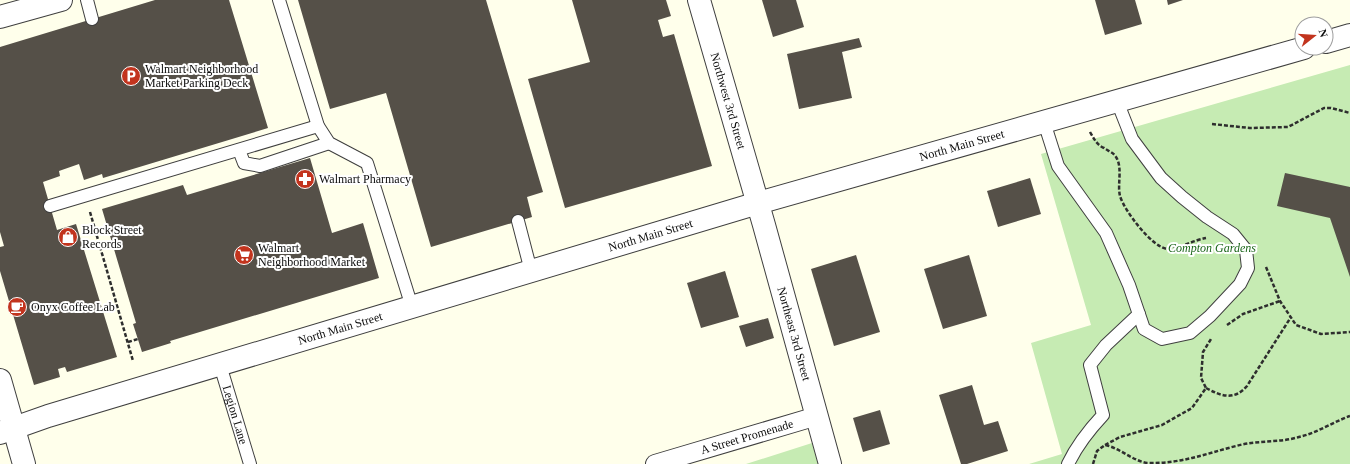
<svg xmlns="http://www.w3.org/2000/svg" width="1350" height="464" viewBox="0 0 1350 464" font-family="Georgia,serif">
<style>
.green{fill:#c6ebb3}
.building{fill:#555048}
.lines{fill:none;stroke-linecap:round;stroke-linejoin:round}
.service-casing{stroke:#3f3f3f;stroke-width:14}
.pedestrian-casing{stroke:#3f3f3f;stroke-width:20}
.minor-casing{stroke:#3f3f3f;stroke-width:24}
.tertiary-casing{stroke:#3f3f3f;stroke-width:24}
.path{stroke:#2e2e2e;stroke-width:2.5;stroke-dasharray:4 2;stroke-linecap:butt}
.service{stroke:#fff;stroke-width:12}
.pedestrian{stroke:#fff;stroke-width:18}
.minor{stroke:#fff;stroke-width:22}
.tertiary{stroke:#fff;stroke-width:22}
.labels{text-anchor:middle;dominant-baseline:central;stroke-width:4;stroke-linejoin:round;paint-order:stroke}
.poi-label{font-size:12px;fill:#0c0c0c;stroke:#fff;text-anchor:start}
.street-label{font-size:12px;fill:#0c0c0c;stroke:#fff}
.park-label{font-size:12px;font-style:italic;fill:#1b661a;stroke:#fff}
</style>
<rect width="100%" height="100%" fill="#ffffeb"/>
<!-- green -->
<g class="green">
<polygon points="1350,65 1350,464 1029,464 1062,454 1031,343 1091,325 1041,154"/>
<polygon points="812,443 818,464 746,464"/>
</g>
<!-- building -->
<g class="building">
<polygon points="155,0 229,0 268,128 103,178 102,174 84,180 79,164 59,171 60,176 43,182 57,230 76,224 117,357 67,372 65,367 58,369 60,377 34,385 0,271 0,247 4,246 0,232 0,47"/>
<polygon points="298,0 486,0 543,192 527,197 532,217 431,247 386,93 330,109"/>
<polygon points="572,0 666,0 671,16 658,20 663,37 674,34 712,166 565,208 528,79 590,62"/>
<polygon points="762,0 796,0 804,27 773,37"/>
<polygon points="1095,0 1135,0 1142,24 1105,35"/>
<polygon points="1167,0 1183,0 1168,5"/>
<polygon points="859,38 862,47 842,52 852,98 799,109 787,54"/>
<polygon points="310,158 332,233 363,223 379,278 170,341 171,343 142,352 133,324 136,323 102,209 183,185 187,195"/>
<polygon points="1285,173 1350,187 1350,277 1330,218 1277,206"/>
<polygon points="1030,178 1041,214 998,227 987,191"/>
<polygon points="856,255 880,332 834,346 811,269"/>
<polygon points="969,255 987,316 943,329 924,269"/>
<polygon points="725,271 739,317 701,328 687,283"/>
<polygon points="768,318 774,338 746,347 739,326"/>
<polygon points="972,385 984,425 998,421 1008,451 967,464 961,464 939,395"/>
<polygon points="880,410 890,444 863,452 853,418"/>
</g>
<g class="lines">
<!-- service casing -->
<g class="service-casing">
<g id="service">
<polyline points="87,0 92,19"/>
<polyline points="279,0 318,126 329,143 367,163 412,307"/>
<polyline points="1044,122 1058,166 1106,233 1129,285 1144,329 1162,339 1190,333 1210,316 1240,284 1248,268 1246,250 1233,234 1207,217 1182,197 1161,178 1132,139 1117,101"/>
<polyline points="239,150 244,163 260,166 329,143"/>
<polyline points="50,206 318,126"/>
<polyline points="518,221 531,271"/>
<path id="s1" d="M 220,365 L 250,464"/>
<path d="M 1068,464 C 1077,445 1089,430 1103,415 L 1090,365 L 1106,345 L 1139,314"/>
</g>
</g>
<!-- pedestrian casing -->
<g class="pedestrian-casing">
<g id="pedestrian">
<path id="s2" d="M 655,464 L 817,416"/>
</g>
</g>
<!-- minor casing -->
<g class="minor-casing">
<g id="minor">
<path id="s3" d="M 699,0 L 764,225 L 830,464"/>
</g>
</g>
<!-- tertiary casing -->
<g class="tertiary-casing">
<g id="tertiary">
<polyline points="0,17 61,0"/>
<polyline points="1326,42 1350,35"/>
<polyline points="0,380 24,464"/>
<path id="s4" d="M 0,433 L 48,416 L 758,203 L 1304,48"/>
</g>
</g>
<!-- path -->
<g class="path">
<polyline points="1212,124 1250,128 1288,127 1324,108 1331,108 1350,113"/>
<path d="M 1090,132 C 1094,139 1097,145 1104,148 C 1108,151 1113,152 1116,157 C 1123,168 1117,184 1120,196 C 1124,210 1152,248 1168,249 C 1178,249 1194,240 1206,238"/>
<polyline points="90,212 133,361"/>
<polyline points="1266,267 1280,301 1296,325 1321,334 1350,332"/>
<polyline points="1227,325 1243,314 1280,301"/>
<polyline points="128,342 138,339"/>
<path d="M 1206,388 C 1221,396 1234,401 1247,386 L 1291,317"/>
<polyline points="1105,445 1120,437 1162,425 1192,408 1206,388 1201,378 1203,352 1211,339"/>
<path d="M 1093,464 L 1097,451 L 1105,445 C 1120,448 1131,460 1147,463 C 1180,464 1205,454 1236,446 C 1257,440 1279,443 1299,437 C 1317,433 1333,422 1350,416"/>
</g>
<!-- service -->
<use href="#service" class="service"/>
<!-- pedestrian -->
<use href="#pedestrian" class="pedestrian"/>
<!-- minor -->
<use href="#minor" class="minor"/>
<!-- tertiary -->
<use href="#tertiary" class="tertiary"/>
</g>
<!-- icons -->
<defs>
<g id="parking-disc" transform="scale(1)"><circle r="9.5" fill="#c2341e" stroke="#fff"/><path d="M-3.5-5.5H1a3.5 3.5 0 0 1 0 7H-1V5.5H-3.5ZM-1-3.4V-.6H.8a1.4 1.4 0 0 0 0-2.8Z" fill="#fff"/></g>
<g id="pharmacy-disc" transform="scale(1)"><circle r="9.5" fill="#c2341e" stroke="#fff"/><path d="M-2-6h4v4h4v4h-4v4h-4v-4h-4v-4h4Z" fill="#fff"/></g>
<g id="shop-disc" transform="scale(1)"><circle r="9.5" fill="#c2341e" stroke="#fff"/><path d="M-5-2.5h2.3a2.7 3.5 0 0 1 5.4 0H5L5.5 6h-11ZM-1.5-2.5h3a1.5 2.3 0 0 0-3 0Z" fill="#fff"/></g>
<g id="supermarket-disc" transform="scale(1)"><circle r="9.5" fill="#c2341e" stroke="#fff"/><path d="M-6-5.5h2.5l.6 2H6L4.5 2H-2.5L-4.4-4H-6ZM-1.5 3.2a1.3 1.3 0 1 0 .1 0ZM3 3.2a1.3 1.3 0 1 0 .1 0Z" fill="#fff"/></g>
<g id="cafe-disc" transform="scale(1)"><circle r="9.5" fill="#c2341e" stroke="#fff"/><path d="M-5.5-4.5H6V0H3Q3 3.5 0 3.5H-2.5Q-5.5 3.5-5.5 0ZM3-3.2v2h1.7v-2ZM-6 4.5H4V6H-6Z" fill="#fff"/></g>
</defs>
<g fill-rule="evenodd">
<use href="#parking-disc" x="131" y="76"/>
<use href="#pharmacy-disc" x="305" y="179"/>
<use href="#shop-disc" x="68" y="237"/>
<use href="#supermarket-disc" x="244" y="255"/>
<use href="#cafe-disc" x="17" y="307"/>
</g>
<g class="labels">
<!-- poi labels -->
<g class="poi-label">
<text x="145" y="69">Walmart Neighborhood<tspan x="145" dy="14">Market Parking Deck</tspan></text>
<text x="319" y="179">Walmart Pharmacy</text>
<text x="82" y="230">Block Street<tspan x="82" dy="14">Records</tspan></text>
<text x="258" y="248">Walmart<tspan x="258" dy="14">Neighborhood Market</tspan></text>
<text x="31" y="307">Onyx Coffee Lab</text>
</g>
<!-- street labels -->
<g class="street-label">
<text stroke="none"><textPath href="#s3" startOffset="105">Northwest 3rd Street</textPath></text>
<text stroke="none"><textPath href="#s4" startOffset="1004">North Main Street</textPath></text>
<text stroke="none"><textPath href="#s4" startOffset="680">North Main Street</textPath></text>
<text stroke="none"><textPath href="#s4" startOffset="356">North Main Street</textPath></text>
<text stroke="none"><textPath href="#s3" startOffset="347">Northeast 3rd Street</textPath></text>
<text stroke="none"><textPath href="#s1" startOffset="52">Legion Lane</textPath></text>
<text stroke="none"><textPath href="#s2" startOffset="96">A Street Promenade</textPath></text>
</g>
<!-- park labels -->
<g class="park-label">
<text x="1212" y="248">Compton Gardens</text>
</g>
</g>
<!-- north arrow -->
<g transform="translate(1314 36) rotate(73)"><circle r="19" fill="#ffffff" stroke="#9e9e9e"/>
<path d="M0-3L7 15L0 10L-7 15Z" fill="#c2341e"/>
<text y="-6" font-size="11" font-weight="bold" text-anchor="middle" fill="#0c0c0c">N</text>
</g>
</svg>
